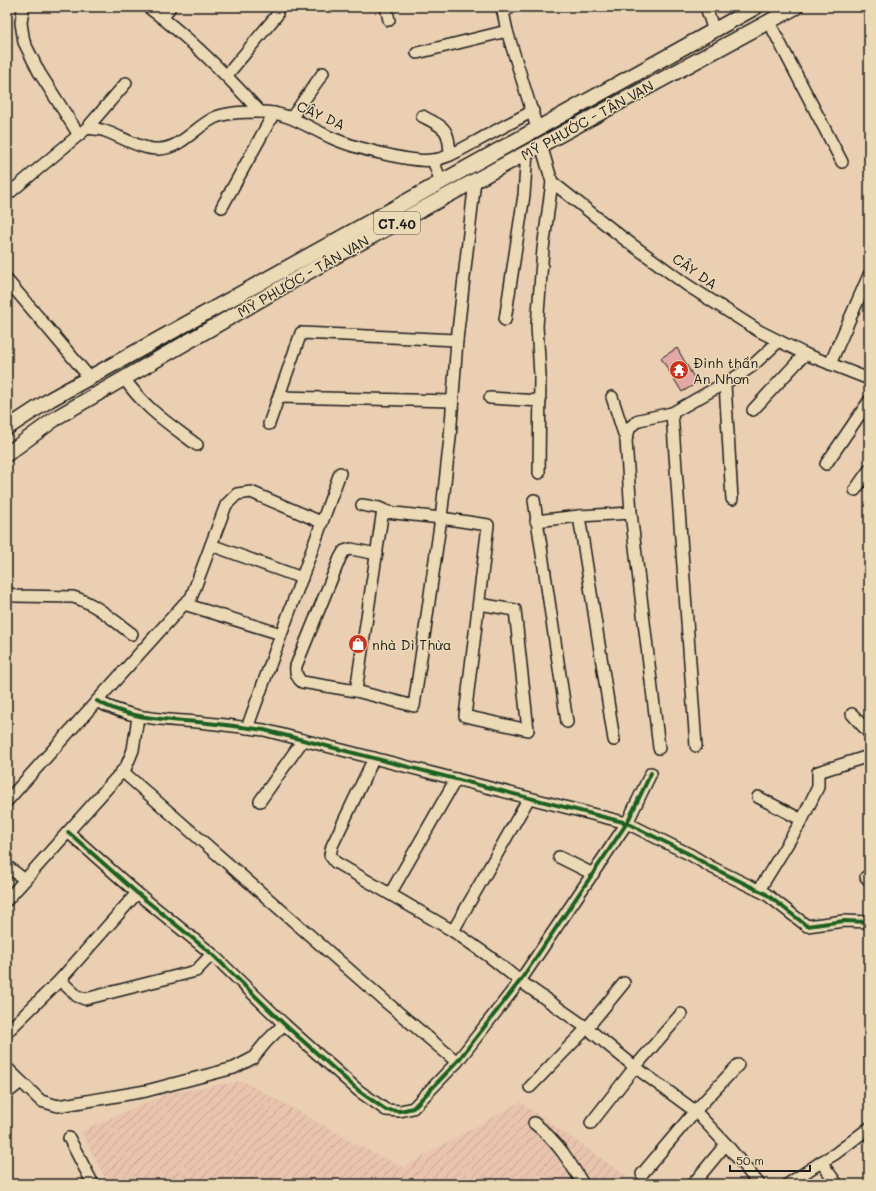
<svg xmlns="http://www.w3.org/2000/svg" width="876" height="1191" viewBox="0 0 876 1191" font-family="Mali,sans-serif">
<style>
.industrial{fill:url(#industrial-furrows)}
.building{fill:#e2a8a4;stroke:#1c1c1c}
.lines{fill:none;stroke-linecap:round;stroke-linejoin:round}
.minor-casing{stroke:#1c1c1c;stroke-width:14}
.major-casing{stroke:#1c1c1c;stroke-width:17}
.minor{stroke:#ecd9b6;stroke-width:11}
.major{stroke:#ecd9b6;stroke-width:14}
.cycleway-casing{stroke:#ecd9b6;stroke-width:6}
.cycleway{stroke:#1b5e20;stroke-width:4}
.labels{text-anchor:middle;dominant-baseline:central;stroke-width:3;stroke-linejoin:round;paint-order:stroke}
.shield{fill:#ecd9b6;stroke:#5a554a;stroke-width:1}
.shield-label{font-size:13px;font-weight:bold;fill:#1c1c1c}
.street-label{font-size:14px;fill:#1c1c1c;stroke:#ecd9b6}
.poi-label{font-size:14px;fill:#1c1c1c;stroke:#ecd9b6;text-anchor:start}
</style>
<defs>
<pattern id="industrial-furrows" width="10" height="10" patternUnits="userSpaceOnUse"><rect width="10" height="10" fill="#e8c3ae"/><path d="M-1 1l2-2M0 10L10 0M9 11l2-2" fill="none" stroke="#c6a795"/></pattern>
</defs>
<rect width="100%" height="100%" fill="#eacfb2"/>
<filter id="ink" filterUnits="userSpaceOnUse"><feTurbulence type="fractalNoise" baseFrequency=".025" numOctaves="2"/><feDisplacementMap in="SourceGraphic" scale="8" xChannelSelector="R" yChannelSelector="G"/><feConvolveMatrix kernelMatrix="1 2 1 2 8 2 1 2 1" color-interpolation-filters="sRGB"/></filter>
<g filter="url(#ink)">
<!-- industrial -->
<polygon class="industrial" points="243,1081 378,1156 404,1167 520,1102 638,1184 108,1184 81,1131 169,1093"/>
<!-- building -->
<polygon class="building" points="677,348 697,383 682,392 661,358"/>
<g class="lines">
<!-- minor casing -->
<g class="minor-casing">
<g id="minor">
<polyline points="24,7 23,9 21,23 24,42 39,72 79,135"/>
<path d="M 148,7 C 189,37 226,74 260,112"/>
<polyline points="386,7 389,20"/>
<polyline points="502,7 507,31 537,128"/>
<polyline points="706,7 714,31"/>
<polyline points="503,12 512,7"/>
<polyline points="163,18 170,7"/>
<polyline points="769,22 842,162"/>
<polyline points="417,53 507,31"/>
<polyline points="227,75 277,15"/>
<path d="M 422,116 C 445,128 449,128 450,155"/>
<polyline points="292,117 323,73"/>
<polyline points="87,128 126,83"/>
<polyline points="541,145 552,182 623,238 687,285 759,331 805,354 869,379"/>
<polyline points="433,160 441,182"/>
<path d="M 7,195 L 87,128 C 93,129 100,129 105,131 C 122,137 142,150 159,149 C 182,148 195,127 214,118 C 227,112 245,112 259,112 C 287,111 307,127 332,138 C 352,147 412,163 432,160 C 447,159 463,148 477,141 C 495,131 514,121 533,111"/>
<polyline points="222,207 274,113"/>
<polyline points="7,280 90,378"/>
<polyline points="505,320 524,195 527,152"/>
<polyline points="830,364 869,275"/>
<path d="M 124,378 C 145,409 168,423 197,445"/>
<polyline points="725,384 732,499"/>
<polyline points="279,397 453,401"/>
<polyline points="612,397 626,440"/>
<polyline points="490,398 540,401"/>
<polyline points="753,410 805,354"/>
<polyline points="672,413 696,746"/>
<polyline points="269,424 301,333 457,340"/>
<polyline points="826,464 869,401"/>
<polyline points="539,473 540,375 537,326 543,249 552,182"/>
<polyline points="855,490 869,470"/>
<polyline points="534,500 567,722"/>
<polyline points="362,505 379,508 388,512"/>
<polyline points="579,516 614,740"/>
<polyline points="536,521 579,516 631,513"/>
<polyline points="211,545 302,578"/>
<path d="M 377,554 L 351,549 L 344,551 L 340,558 L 296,666 C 295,673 297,678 302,682 L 356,691 L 414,706 L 441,518 L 450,438 L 457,340 L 475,180"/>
<path d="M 7,592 L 15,596 L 73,597 C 95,603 113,620 132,634"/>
<polyline points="184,604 281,634"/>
<polyline points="356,691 382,516 388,512 395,513 441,518 488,525 465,716 528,730 515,610 479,604"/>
<path d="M 97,701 C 130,719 160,719 197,722 C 220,724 242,727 264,730 L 627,823 L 691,855 L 711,867 L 766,894 L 807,926 L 844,921 L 869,922"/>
<polyline points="852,714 869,733"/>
<polyline points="247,728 340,473"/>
<polyline points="659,748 631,513 626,440 630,427 639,420 672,413 739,375 751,367 779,341"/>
<polyline points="374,758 332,846 330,855 335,862 453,931 490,957 520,981 587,1028 635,1067 695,1111 726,1144 759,1184"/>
<polyline points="122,771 386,1002 457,1062"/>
<polyline points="758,797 802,820"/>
<polyline points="7,801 184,604 191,598 226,505 237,494 251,492 321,522"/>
<polyline points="260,801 303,740"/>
<polyline points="68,832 137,893 212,954 284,1024 359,1091 386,1110 400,1111 413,1108 457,1062 520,981 627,823 651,773"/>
<polyline points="559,857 593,874"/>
<polyline points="7,866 25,880"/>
<polyline points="866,877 869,880"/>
<polyline points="759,890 802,820 818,787 818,772 869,756"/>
<polyline points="390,894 456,779"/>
<polyline points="7,900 126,767 133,750 138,717"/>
<polyline points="453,931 529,798"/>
<polyline points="60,980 77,996 85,999 196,971 212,954"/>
<polyline points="7,1032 60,980 137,893"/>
<polyline points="7,1068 41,1101 58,1106 146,1091 234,1068 253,1058 266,1042 284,1024"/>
<polyline points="530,1087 587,1028 624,983"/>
<polyline points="7,1093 21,1082"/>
<path d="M 534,1123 C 557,1141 568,1159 583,1184"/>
<polyline points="591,1123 635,1067 681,1014"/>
<polyline points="69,1138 93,1184"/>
<polyline points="821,1162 837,1184"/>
<polyline points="642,1174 695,1111 738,1065"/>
<polyline points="693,1184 726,1144"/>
<polyline points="788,1184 821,1162 835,1154 869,1128"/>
</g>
</g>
<!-- major casing -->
<g class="major-casing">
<g id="major">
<polyline points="7,428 51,399 756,7"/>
<polyline points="7,454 59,416 343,252 796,7"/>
</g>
</g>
<!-- minor -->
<use href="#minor" class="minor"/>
<!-- major -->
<use href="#major" class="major"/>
<!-- cycleway casing -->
<g class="cycleway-casing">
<g id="cycleway">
<path d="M 97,701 C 130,719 160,719 197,722 C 220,724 242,727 264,730 L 627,823 L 691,855 L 711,867 L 766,894 L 807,926 L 844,921 L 869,922"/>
<polyline points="68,832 137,893 212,954 284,1024 359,1091 386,1110 400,1111 413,1108 457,1062 520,981 627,823 651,773"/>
</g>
</g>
<!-- cycleway -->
<use href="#cycleway" class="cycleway"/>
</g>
</g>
<!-- icons -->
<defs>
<g id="temple-disc" transform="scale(1)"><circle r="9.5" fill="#c8321e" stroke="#ecd9b6"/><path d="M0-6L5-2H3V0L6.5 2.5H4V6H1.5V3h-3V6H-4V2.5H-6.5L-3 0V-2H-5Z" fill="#fff"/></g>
<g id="shop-disc" transform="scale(1)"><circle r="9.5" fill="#c8321e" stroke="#ecd9b6"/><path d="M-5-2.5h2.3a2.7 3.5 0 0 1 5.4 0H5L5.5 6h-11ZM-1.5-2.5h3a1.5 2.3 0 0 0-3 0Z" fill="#fff"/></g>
</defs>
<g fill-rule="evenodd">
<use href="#temple-disc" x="679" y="370"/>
<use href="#shop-disc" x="358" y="644"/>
</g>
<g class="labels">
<!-- shield labels -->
<rect class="shield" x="374" y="212" width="46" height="22" rx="3"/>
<g class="shield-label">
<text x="397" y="223">CT.40</text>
</g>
<!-- street labels -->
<g class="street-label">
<text transform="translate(321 115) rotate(24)">CÂY DA</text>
<text transform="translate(587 120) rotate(-29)">MỸ PHƯỚC - TÂN VẠN</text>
<text transform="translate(695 271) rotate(35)">CÂY DA</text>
<text transform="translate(303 276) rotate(-30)">MỸ PHƯỚC - TÂN VẠN</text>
</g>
<!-- poi labels -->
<g class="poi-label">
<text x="693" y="362">Đình thần<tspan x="693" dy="16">An Nhơn</tspan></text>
<text x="372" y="644">nhà Dì Thừa</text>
</g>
</g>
<!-- margin -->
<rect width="876" height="1191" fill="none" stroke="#ecd9b6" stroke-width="24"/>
<rect x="12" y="12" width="852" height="1167" fill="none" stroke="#1c1c1c" stroke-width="1.5" filter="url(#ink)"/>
<!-- scale -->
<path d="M730 1165v6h80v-6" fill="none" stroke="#1c1c1c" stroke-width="2"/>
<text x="736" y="1165" font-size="12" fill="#1c1c1c" stroke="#ecd9b6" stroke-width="3" paint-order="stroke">50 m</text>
</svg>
